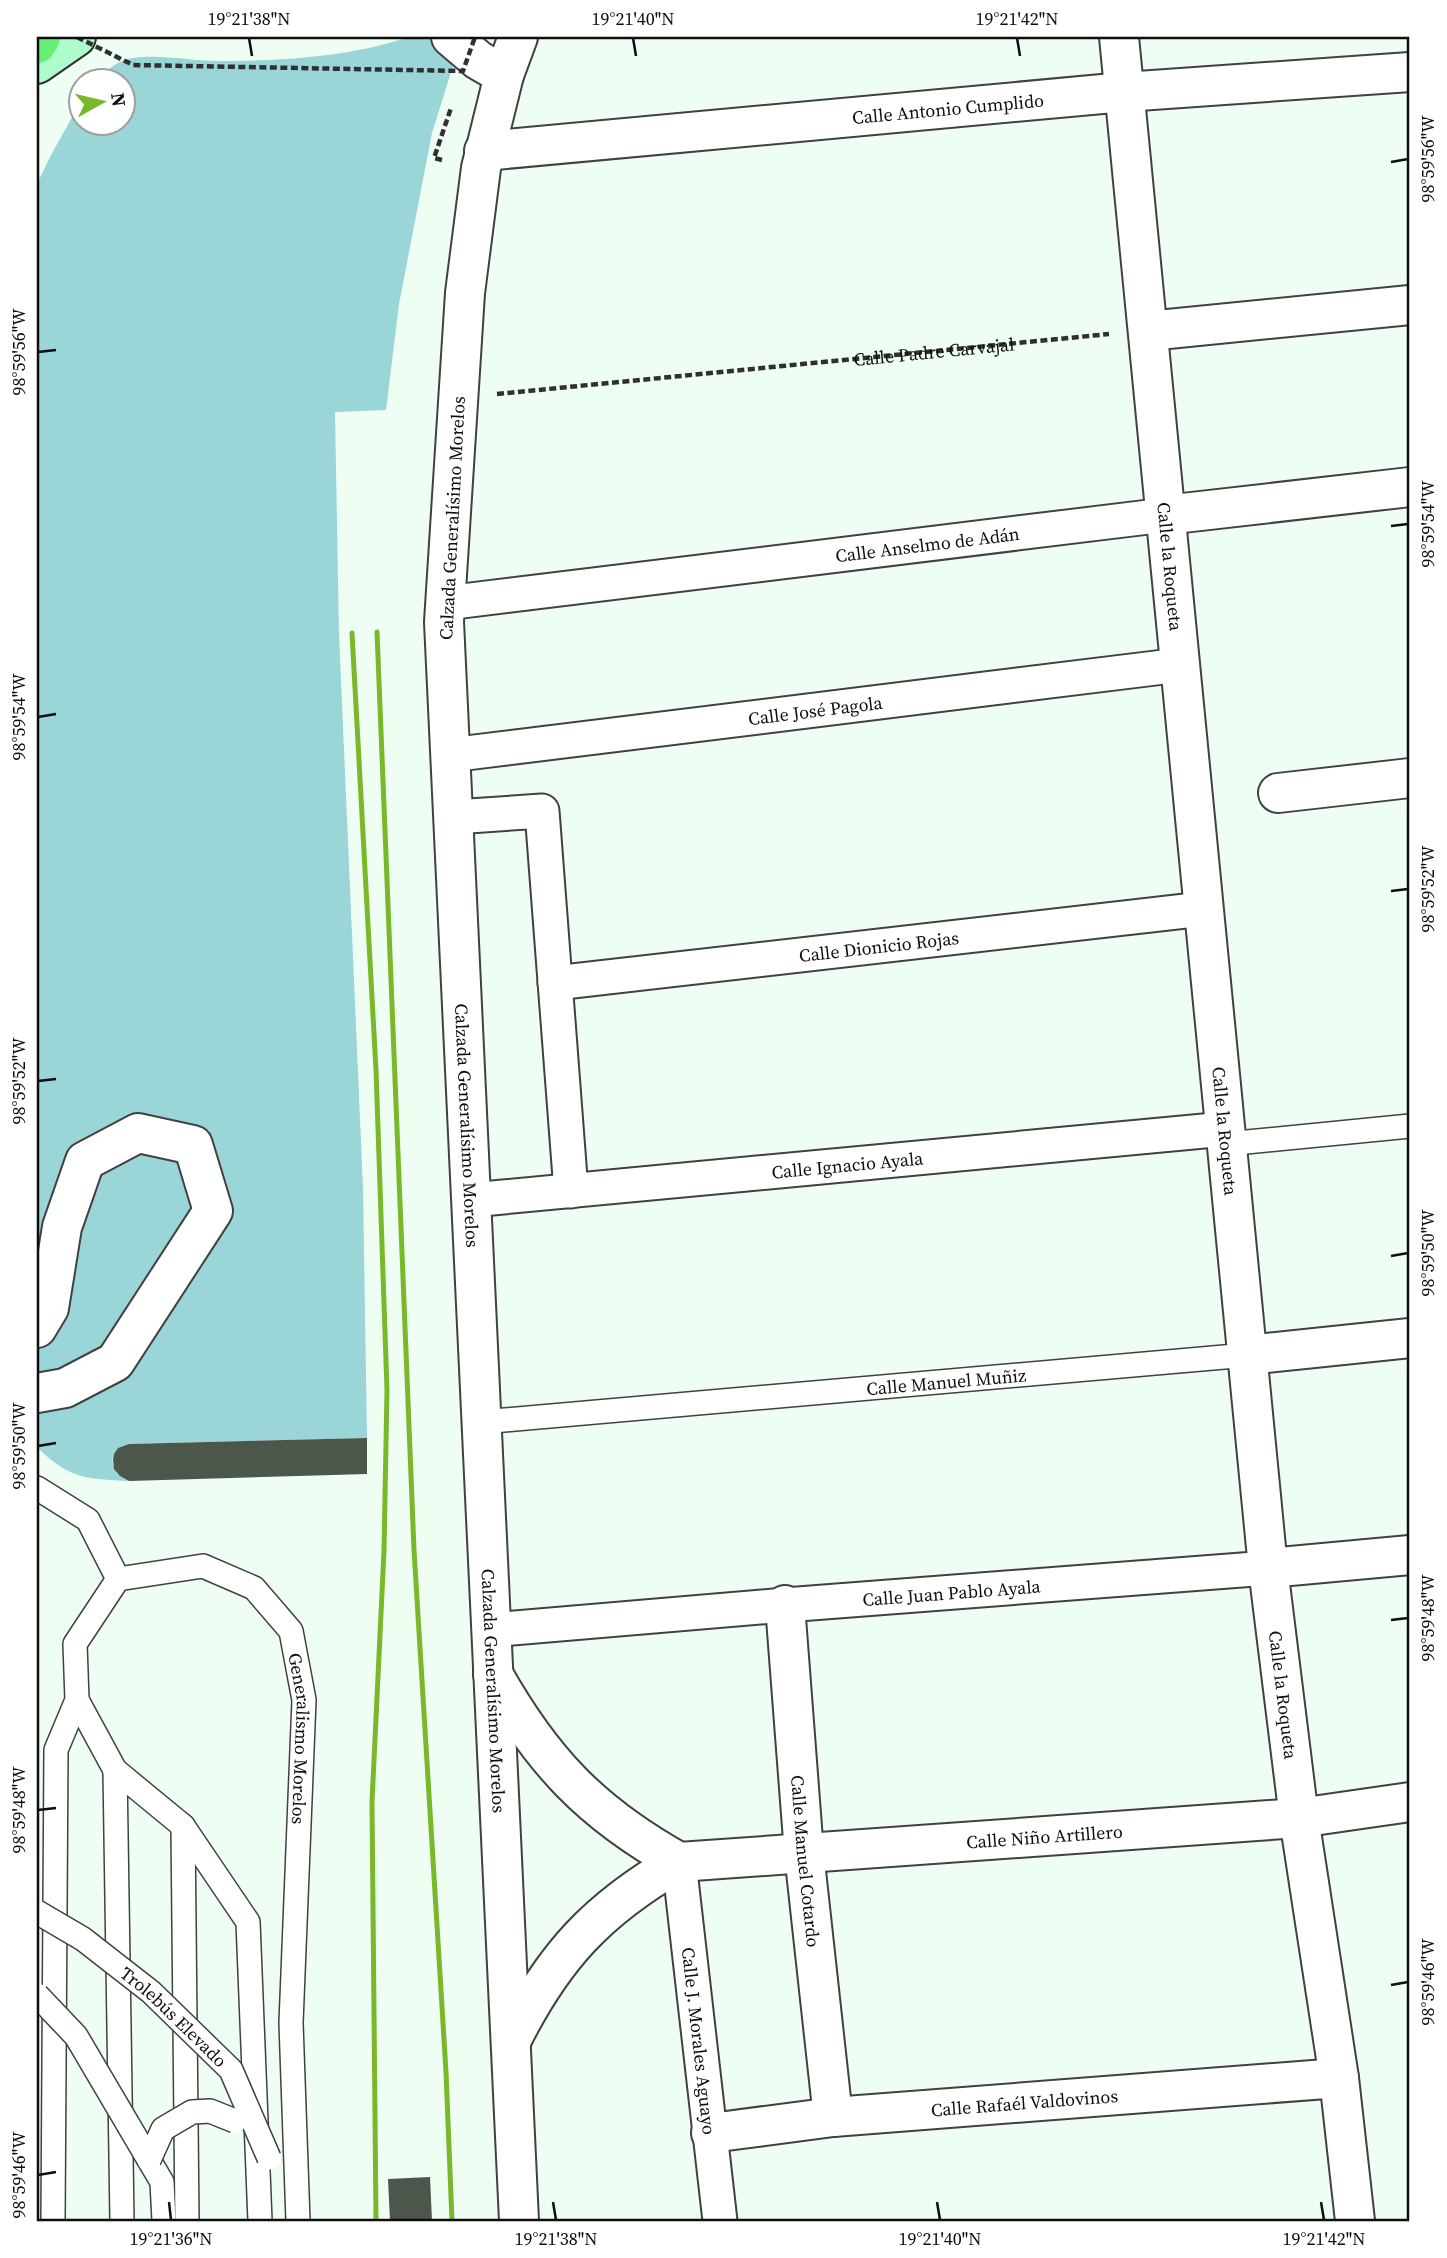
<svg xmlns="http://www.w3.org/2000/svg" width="1447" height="2258" viewBox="0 0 1447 2258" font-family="'Source Serif 4',serif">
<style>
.forest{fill:#9ad5d8}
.building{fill:#4c564a}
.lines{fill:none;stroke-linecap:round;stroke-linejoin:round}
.service-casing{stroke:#414141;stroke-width:26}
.pedestrian-casing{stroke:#414141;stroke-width:37}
.minor-casing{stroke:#414141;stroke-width:42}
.tertiary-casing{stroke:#414141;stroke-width:42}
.secondary-casing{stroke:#303030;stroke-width:42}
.trunk-casing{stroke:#1f1f1f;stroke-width:42}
.path{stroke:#303030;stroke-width:4.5;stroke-dasharray:7 3.5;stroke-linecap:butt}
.service{stroke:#fff;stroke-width:23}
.pedestrian{stroke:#fff;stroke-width:33}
.minor{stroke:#fff;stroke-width:38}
.tertiary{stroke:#fff;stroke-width:38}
.secondary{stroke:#adfccb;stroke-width:38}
.trunk{stroke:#67f174;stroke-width:38}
.rail{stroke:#7ab82b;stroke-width:5}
.service-bridge-casing{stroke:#414141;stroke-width:26;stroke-linecap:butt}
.path-bridge{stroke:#303030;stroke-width:4.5;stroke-dasharray:7 3.5;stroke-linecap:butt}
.service-bridge{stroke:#fff;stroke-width:23}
.ticks{fill:none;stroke:#0e0e0e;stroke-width:2.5}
.labels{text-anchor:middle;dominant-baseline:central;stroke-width:7;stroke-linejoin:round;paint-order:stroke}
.street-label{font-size:18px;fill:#0e0e0e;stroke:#fff}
.neatline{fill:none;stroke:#0e0e0e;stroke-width:2.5}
.ticks-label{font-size:18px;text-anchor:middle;fill:#0e0e0e}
</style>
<rect width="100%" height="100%" fill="#effef3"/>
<!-- forest -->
<path class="forest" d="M 408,37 L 462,37 L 432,133 L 399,304 L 386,410 L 335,412 L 339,634 L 363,1188 L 367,1438 L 129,1444 C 105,1453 109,1470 129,1481 C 86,1479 69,1479 37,1447 L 37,184 L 51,155 L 80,103 L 80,122 L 122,122 L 122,80 L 97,80 C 105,72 116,62 127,59 C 157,53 188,61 218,61 C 278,61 352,57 408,37 Z"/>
<!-- building -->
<g class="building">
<polygon points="367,1438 367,1474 129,1481 120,1476 114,1469 113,1460 114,1454 118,1448 129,1444"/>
<polygon points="430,2177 432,2221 390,2221 388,2179"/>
</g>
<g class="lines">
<!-- service casing -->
<g class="service-casing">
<g id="service">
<polyline points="1226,1144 1410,1126"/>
<path id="s2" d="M 482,1422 L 1247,1355"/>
<polyline points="37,1488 88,1520 118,1579"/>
<polyline points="77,1700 115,1770 183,1826 248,1922 260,2221"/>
<polyline points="115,1770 122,2221"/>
<polyline points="183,1826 187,2221"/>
<polyline points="149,2160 162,2182 164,2221"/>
<path id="s3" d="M 53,2221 L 56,1750 L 77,1700 L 75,1644 L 118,1579 L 203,1566 L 254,1588 L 291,1631 L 304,1700 L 291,2023 L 298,2221"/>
</g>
</g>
<!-- pedestrian casing -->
<g class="pedestrian-casing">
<g id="pedestrian">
<path id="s4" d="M 446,603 L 1165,515"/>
<path id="s5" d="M 450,755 L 1180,665"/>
<polyline points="454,817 542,811 571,1191"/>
<path id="s6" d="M 555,983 L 1203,909"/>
<path id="s7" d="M 471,1200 L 1225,1129"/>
<path id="s8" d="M 491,1630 L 785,1605 L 1268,1568"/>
<path id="s9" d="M 679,1862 L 720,2221"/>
</g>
</g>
<!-- minor casing -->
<g class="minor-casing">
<g id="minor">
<polyline points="451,37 478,60 504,75"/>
<path id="s10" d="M 1119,37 L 1268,1568 L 1299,1818 L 1339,2078 L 1355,2221"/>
<path id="s11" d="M 484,151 L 1124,92 L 1410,72"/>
<polyline points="1148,331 1410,305"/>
<polyline points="1165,515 1410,487"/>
<polyline points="1278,793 1410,778"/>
<polyline points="37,1328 49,1308 62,1227 85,1161 138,1133 193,1145 213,1211 115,1362 65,1388 37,1393"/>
<polyline points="1247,1355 1410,1338"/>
<polyline points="1268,1568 1410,1555"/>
<path id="s12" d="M 785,1605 L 804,1853 L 833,2117"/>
<path d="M 493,1674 C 542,1761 591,1813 679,1862"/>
<path id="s13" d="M 511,2041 C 553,1957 597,1909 679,1862 L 1299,1818 L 1410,1802"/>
<path id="s14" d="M 711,2133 L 833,2117 L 1339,2078"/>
</g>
</g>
<!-- tertiary casing -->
<g class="tertiary-casing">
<g id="tertiary">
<path id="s15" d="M 518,37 L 504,75 L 481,168 L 465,293 L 444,622 L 519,2221"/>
</g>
</g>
<!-- secondary casing -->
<g class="secondary-casing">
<polyline id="secondary" points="37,64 76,37"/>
</g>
<!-- trunk casing -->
<g class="trunk-casing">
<polyline id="trunk" points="37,44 41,37"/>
</g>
<!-- path -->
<g class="path">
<polyline points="442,160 434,158 451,108"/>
<path id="s1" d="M 497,394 L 1109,334"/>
</g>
<!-- service -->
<use href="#service" class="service"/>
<!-- pedestrian -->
<use href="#pedestrian" class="pedestrian"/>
<!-- minor -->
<use href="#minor" class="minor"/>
<!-- tertiary -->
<use href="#tertiary" class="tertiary"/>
<!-- secondary -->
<use href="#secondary" class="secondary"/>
<!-- trunk -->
<use href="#trunk" class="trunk"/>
<!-- rail -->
<g class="rail">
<polyline points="377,632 414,1550 446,2072 452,2221"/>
<polyline points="352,633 376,1070 387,1390 384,1551 372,1802 376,2221"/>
</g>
<!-- service-bridge casing -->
<g class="service-bridge-casing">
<g id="service-bridge">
<path id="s16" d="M 37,1912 L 83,1939 L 151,1992 L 231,2070 L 269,2158"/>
<polyline points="37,1995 76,2036 149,2160"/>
<polyline points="149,2160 163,2129 192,2112 210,2111 235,2121"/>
</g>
</g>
<!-- path-bridge -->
<polyline class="path-bridge" points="77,37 133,65 463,71 475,37"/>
<!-- service-bridge -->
<use href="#service-bridge" class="service-bridge"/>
</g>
<!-- ticks -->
<path class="ticks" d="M 249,38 L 252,56M 633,38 L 636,56M 1017,38 L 1020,56M 1391,162 L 1408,159M 38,352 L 56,350M 1391,526 L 1408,524M 38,717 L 56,714M 1391,891 L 1408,889M 38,1081 L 56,1079M 1391,1256 L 1408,1253M 38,1446 L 56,1443M 1391,1620 L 1408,1618M 38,1810 L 56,1808M 1391,1985 L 1408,1982M 38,2175 L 56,2172M 169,2202 L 171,2220M 553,2202 L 556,2220M 937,2202 L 940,2220M 1321,2202 L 1324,2220"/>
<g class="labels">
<!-- street labels -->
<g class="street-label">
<text stroke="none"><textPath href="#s11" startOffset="466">Calle Antonio Cumplido</textPath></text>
<text stroke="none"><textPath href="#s1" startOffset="439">Calle Padre Carvajal</textPath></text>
<text transform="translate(452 518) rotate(-87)">Calzada Generalísimo Morelos</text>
<text stroke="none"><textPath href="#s4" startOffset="485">Calle Anselmo de Adán</textPath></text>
<text stroke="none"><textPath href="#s10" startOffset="532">Calle la Roqueta</textPath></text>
<text stroke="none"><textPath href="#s5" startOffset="368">Calle José Pagola</textPath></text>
<text stroke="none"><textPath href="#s6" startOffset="326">Calle Dionicio Rojas</textPath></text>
<text stroke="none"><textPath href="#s15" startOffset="1096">Calzada Generalísimo Morelos</textPath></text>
<text stroke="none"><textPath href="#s10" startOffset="1099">Calle la Roqueta</textPath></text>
<text stroke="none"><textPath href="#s7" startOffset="378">Calle Ignacio Ayala</textPath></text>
<text stroke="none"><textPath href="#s2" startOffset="466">Calle Manuel Muñiz</textPath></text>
<text stroke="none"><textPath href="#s8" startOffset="462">Calle Juan Pablo Ayala</textPath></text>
<text stroke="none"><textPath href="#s15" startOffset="1662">Calzada Generalísimo Morelos</textPath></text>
<text stroke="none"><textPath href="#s10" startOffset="1666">Calle la Roqueta</textPath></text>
<text stroke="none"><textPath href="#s3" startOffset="966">Generalismo Morelos</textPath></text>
<text stroke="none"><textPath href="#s13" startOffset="616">Calle Niño Artillero</textPath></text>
<text stroke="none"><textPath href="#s12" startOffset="257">Calle Manuel Cotardo</textPath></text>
<text stroke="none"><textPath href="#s16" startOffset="173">Trolebús Elevado</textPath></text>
<text stroke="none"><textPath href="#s9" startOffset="180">Calle J. Morales Aguayo</textPath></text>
<text stroke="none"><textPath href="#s14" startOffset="315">Calle Rafaél Valdovinos</textPath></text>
</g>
</g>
<!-- border -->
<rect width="1447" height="2258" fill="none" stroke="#ffffff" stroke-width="77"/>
<!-- north arrow -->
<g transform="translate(102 102) rotate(82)"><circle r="33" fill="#ffffff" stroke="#9f9f9f" stroke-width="2"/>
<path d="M0-5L12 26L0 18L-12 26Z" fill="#7ab82b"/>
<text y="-10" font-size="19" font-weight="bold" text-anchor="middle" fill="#0e0e0e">N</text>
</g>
<rect x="38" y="38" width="1370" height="2182" class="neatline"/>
<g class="ticks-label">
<text x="249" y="25">19°21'38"N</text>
<text x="633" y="25">19°21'40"N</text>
<text x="1017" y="25">19°21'42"N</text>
<text transform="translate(1428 159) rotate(-90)" y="6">98°59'56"W</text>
<text transform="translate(19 352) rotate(-90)" y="6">98°59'56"W</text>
<text transform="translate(1428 524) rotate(-90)" y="6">98°59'54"W</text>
<text transform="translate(19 717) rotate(-90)" y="6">98°59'54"W</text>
<text transform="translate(1428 889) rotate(-90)" y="6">98°59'52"W</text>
<text transform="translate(19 1081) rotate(-90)" y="6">98°59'52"W</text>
<text transform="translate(1428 1253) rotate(-90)" y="6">98°59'50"W</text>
<text transform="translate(19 1446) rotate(-90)" y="6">98°59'50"W</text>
<text transform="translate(1428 1618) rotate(-90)" y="6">98°59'48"W</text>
<text transform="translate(19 1810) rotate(-90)" y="6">98°59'48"W</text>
<text transform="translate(1428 1982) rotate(-90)" y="6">98°59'46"W</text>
<text transform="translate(19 2175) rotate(-90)" y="6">98°59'46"W</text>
<text x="171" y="2245">19°21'36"N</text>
<text x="556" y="2245">19°21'38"N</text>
<text x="940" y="2245">19°21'40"N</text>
<text x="1324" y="2245">19°21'42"N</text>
</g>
</svg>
